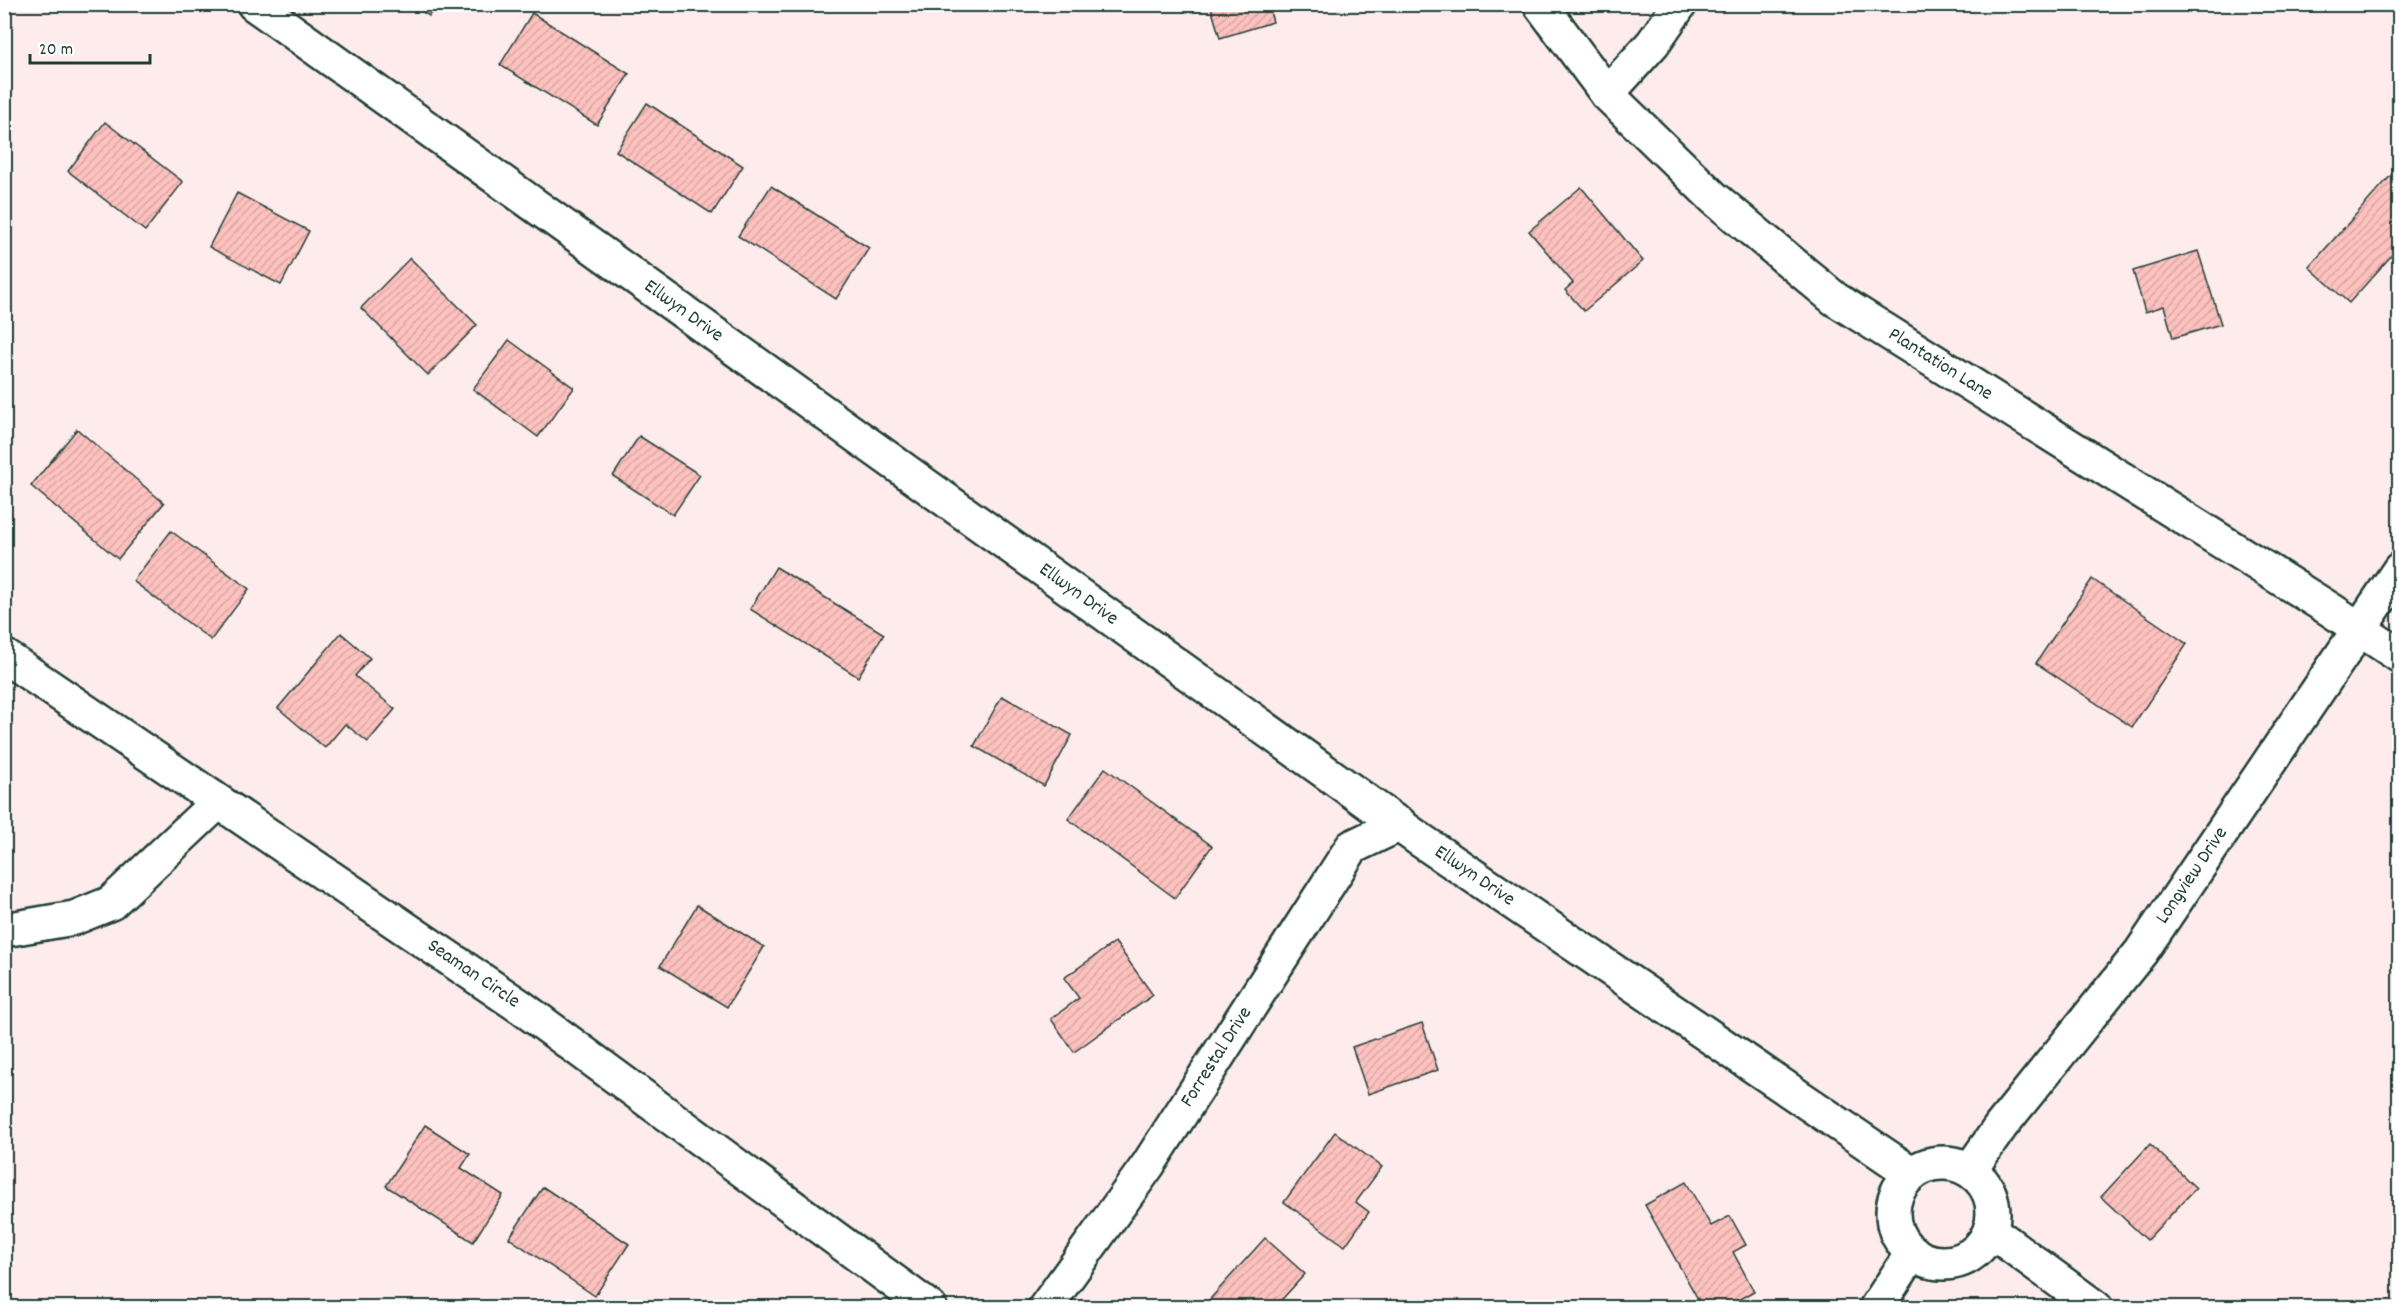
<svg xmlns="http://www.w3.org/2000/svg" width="2404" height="1312" viewBox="0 0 2404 1312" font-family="Dekko,sans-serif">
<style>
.building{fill:url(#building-hatch);stroke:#1f3d34;stroke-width:1.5}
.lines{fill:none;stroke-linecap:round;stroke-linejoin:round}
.minor-casing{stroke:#1f3d34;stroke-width:38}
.minor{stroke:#fff;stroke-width:33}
.labels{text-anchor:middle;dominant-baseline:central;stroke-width:6;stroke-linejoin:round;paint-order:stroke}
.street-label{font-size:20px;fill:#1f3d34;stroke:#fff}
</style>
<defs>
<pattern id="building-hatch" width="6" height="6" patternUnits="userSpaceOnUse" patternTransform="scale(1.5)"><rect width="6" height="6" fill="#fdc1be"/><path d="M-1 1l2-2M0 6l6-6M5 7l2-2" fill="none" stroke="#d8a7a4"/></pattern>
</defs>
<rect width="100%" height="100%" fill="#feecec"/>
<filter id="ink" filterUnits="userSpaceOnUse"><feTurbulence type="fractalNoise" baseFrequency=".0167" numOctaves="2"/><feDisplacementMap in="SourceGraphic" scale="12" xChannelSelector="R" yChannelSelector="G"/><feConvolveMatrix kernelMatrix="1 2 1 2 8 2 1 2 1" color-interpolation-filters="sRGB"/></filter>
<g filter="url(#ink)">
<!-- building -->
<g class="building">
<polygon points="410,4 436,4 429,16"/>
<polygon points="1210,4 1268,4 1273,22 1220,38"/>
<polygon points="532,13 629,74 597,125 500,65"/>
<polygon points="647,103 743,166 712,214 616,151"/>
<polygon points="105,122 183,182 145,231 68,171"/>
<polygon points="2393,173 2400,179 2400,246 2349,303 2309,267"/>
<polygon points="771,186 869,248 836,299 738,236"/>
<polygon points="1581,187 1643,261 1584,311 1565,290 1573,283 1529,231"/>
<polygon points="237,193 309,231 281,285 209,247"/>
<polygon points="2198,251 2221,324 2173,338 2164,306 2145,312 2133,271"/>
<polygon points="410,258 477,325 428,375 361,308"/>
<polygon points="509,340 574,388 538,437 473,389"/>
<polygon points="77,429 164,503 118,559 31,486"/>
<polygon points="639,436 700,475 673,515 613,476"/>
<polygon points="171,531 249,589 211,640 133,581"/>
<polygon points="776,567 884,634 858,677 750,609"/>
<polygon points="2092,579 2187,644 2132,727 2036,663"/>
<polygon points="341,633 370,658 355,676 395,709 368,742 345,724 325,748 278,708"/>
<polygon points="1002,696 1072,735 1044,786 974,746"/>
<polygon points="1105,768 1212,846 1175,898 1068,819"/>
<polygon points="697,905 764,947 727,1007 660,966"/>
<polygon points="1115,942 1153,995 1074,1052 1051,1019 1079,998 1064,978"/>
<polygon points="1422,1023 1438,1070 1368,1094 1352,1047"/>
<polygon points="425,1125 470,1154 461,1168 503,1195 473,1242 386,1186"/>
<polygon points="1335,1132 1382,1167 1356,1202 1369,1212 1345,1246 1284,1202"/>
<polygon points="2150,1144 2196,1188 2147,1240 2101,1197"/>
<polygon points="1686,1182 1711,1226 1730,1216 1746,1245 1733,1252 1754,1291 1724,1308 1703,1308 1645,1205"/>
<polygon points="543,1187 629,1244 595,1296 509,1238"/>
<polygon points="1265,1238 1305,1274 1274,1308 1202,1308"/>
</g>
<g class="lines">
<!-- minor casing -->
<g class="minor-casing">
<g id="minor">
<path id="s1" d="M 254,4 L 1419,839 L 1911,1173"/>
<path id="s2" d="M 1540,4 L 1607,94 L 1714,198 L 1835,299 L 2331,610 L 2400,656"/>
<polyline points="1607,94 1653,43 1680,4"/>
<path id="s3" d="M 4,656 L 521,1007 L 930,1308"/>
<polyline points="4,930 74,918 111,903 218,802"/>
<circle cx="1943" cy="1213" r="50"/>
<path id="s4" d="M 1970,1170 L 2001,1126 L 2141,952 L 2400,569"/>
<polyline points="1990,1230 2096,1308"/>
<path id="s5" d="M 1045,1308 L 1148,1165 L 1352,847 L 1400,824"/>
<polyline points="1876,1308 1913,1252"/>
</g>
</g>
<!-- minor -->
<use href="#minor" class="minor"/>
</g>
</g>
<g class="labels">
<!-- street labels -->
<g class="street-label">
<text stroke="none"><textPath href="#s1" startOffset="528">Ellwyn Drive</textPath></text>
<text stroke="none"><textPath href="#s2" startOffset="543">Plantation Lane</textPath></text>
<text stroke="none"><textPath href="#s1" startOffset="1014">Ellwyn Drive</textPath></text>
<text stroke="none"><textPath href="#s4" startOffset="369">Longview Drive</textPath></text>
<text stroke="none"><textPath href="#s1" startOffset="1500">Ellwyn Drive</textPath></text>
<text stroke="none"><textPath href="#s3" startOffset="567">Seaman Circle</textPath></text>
<text stroke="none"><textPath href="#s5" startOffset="304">Forrestal Drive</textPath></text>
</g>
</g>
<!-- margin -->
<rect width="2404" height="1312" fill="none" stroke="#fff" stroke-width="24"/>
<rect x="12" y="12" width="2380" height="1288" fill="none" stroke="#1f3d34" stroke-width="2" filter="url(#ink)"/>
<!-- scale -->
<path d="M30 54v9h120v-9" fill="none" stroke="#1f3d34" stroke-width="3"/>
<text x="39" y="54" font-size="18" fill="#1f3d34" stroke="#ffffff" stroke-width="4.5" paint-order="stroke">20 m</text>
</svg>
